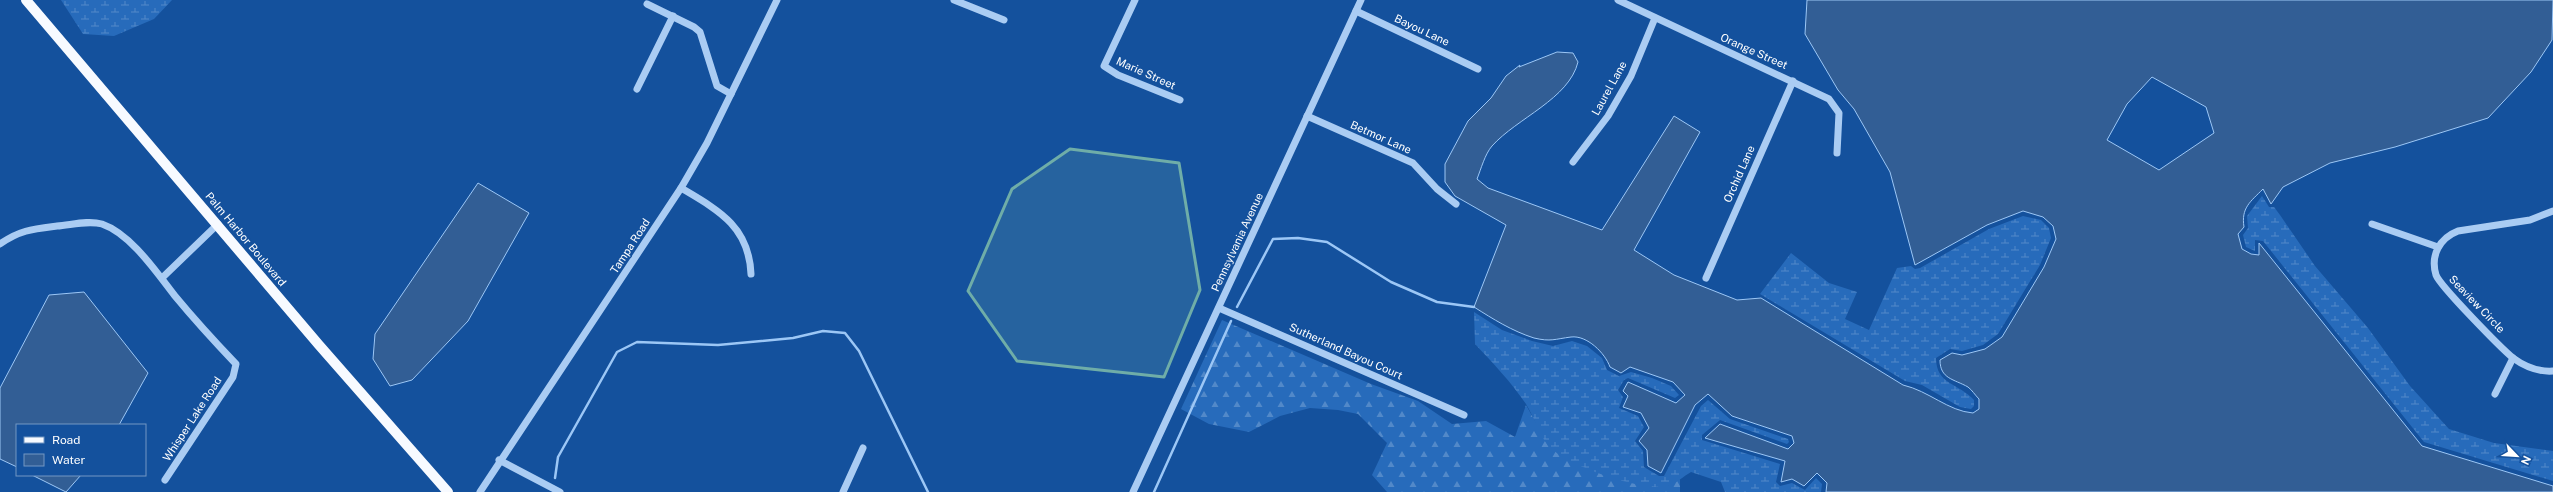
<svg xmlns="http://www.w3.org/2000/svg" width="2553" height="492" viewBox="0 0 2553 492" font-family="'Public Sans',sans-serif">
<style>
.forest{fill:url(#forest-firs)}
.wetland{fill:url(#wetland-marsh)}
.water{fill:#325e95;stroke:#9cc7f6;fill-rule:evenodd}
.lines{fill:none;stroke-linecap:round;stroke-linejoin:round}
.stream{stroke:#9cc7f6;stroke-width:2.5}
.minor{stroke:#aaccf3;stroke-width:7}
.major{stroke:#f7faff;stroke-width:10}
.marked{fill:#6fada8;fill-opacity:0.2;stroke:#6fada8;stroke-width:3;stroke-linejoin:round}
.labels{text-anchor:middle;dominant-baseline:central;stroke-width:3;stroke-linejoin:round;paint-order:stroke}
.street-label{font-size:11px;fill:#fff;stroke:#14519d}
</style>
<defs>
<pattern id="forest-firs" width="22" height="20" patternUnits="userSpaceOnUse"><rect width="22" height="20" fill="#276bbb"/><path d="M5 1l3.5 6h-7zM16 11l3.5 6h-7z" fill="#5289c9"/></pattern>
<pattern id="wetland-marsh" width="20" height="14" patternUnits="userSpaceOnUse"><rect width="20" height="14" fill="#276bbb"/><path d="M1 5h8M5 5V1M11 12h8M15 12V8" fill="none" stroke="#5289c9"/></pattern>
</defs>
<rect width="100%" height="100%" fill="#14519d"/>
<!-- forest -->
<polygon class="forest" points="1222,320 1371,384 1418,401 1452,424 1486,421 1515,437 1526,405 1548,444 1667,486 1680,479 1680,492 1387,492 1372,475 1387,443 1358,414 1338,410 1310,408 1280,416 1249,432 1209,424 1181,409"/>
<!-- wetland -->
<g class="wetland">
<polygon points="61,0 172,0 154,19 114,36 83,34"/>
<polygon points="2262,196 2269,207 2274,207 2280,215 2315,266 2368,328 2410,386 2449,429 2494,443 2553,451 2553,481 2424,442 2263,241 2255,240 2255,251 2246,247 2243,235 2248,228 2247,216"/>
<path d="M 2023,216 L 2041,220 L 2049,228 L 2051,238 L 2040,265 L 1998,334 L 1983,345 L 1962,351 L 1950,349 L 1936,358 C 1936,385 1959,383 1974,400 L 1974,406 L 1971,409 L 1960,407 L 1922,385 L 1905,381 L 1760,294 L 1791,253 L 1829,283 L 1857,292 L 1845,319 L 1869,330 L 1897,268 L 1911,266 L 1915,269 L 1920,268 L 1989,229 Z"/>
<path d="M 1474,312 L 1502,330 L 1532,341 L 1553,346 L 1572,341 L 1587,346 L 1602,358 L 1607,370 L 1619,376 L 1631,372 L 1652,378 L 1671,386 L 1679,395 L 1675,398 L 1628,378 L 1624,380 L 1618,390 L 1623,397 L 1619,408 L 1638,416 L 1644,427 L 1635,441 L 1643,451 L 1644,467 L 1659,476 L 1664,476 L 1701,406 L 1708,400 L 1730,419 L 1788,439 L 1789,442 L 1787,444 L 1720,420 L 1702,435 L 1702,440 L 1780,464 L 1776,482 L 1780,486 L 1792,483 L 1805,490 L 1816,478 L 1822,484 L 1821,492 L 1725,492 L 1721,482 L 1691,472 C 1684,476 1675,484 1668,486 C 1642,492 1563,465 1547,444 C 1538,432 1534,417 1526,404 C 1511,382 1493,363 1475,344 Z"/>
</g>
<!-- water -->
<g class="water">
<path d="M 1807,0 L 2553,0 L 2552,40 L 2531,72 L 2488,118 L 2395,147 L 2330,163 L 2283,187 L 2271,204 L 2263,189 C 2250,202 2241,208 2244,227 L 2238,234 L 2242,249 L 2251,254 L 2259,255 L 2259,243 L 2422,446 L 2553,486 L 2553,492 L 1826,492 L 1827,483 L 1817,473 L 1804,486 L 1792,479 L 1781,482 L 1785,461 L 1705,438 L 1720,424 L 1788,449 L 1794,443 L 1792,436 L 1732,416 L 1708,394 L 1695,405 L 1661,473 L 1648,466 L 1647,450 L 1639,441 L 1649,428 L 1641,413 L 1623,407 L 1628,396 L 1623,391 L 1628,382 L 1676,403 L 1685,395 L 1673,382 L 1630,367 L 1621,373 L 1610,367 C 1605,353 1587,335 1571,337 C 1555,339 1551,342 1534,338 C 1512,331 1493,319 1474,307 L 1506,225 L 1455,196 L 1445,182 L 1445,164 L 1468,121 L 1491,98 L 1506,76 L 1520,65 L 1519,67 L 1557,52 L 1573,53 L 1578,62 C 1569,99 1517,118 1492,146 C 1485,154 1481,169 1477,179 L 1488,188 L 1602,230 L 1674,116 L 1700,132 L 1634,250 L 1674,275 L 1737,300 L 1761,298 L 1903,385 C 1929,391 1948,411 1973,413 L 1979,409 L 1979,399 C 1975,395 1972,390 1968,387 C 1954,379 1940,379 1940,360 L 1952,353 L 1962,355 L 1985,349 L 2002,337 L 2044,267 L 2056,239 L 2053,226 L 2043,217 L 2023,211 L 1987,225 L 1915,265 L 1890,172 L 1854,109 L 1838,90 L 1805,34 ZM 2152,77 L 2206,107 L 2214,133 L 2159,170 L 2107,140 L 2127,104 Z"/>
<polygon points="478,183 529,213 468,321 412,380 390,386 373,359 375,334"/>
<polygon points="84,292 148,373 119,425 17,425 17,467 0,459 0,388 49,295"/>
<polygon points="32,475 81,475 66,492"/>
</g>
<g class="lines">
<!-- stream -->
<g class="stream">
<polyline points="1237,307 1273,239 1298,238 1327,242 1391,282 1437,302 1474,307"/>
<polyline points="555,478 558,457 617,352 637,342 718,345 793,338 823,331 845,333 859,351 928,492"/>
<polyline points="1154,492 1231,321"/>
</g>
<!-- minor -->
<g class="minor">
<polyline points="954,0 1004,20"/>
<polyline points="1135,0 1104,66 1118,75 1180,100"/>
<polyline points="1618,0 1829,99 1839,113 1837,153"/>
<polyline points="647,4 694,27 700,32 717,86 731,94"/>
<polyline points="1356,11 1478,69"/>
<polyline points="637,89 673,16"/>
<polyline points="1307,116 1413,163 1437,189 1456,204"/>
<polyline points="1573,162 1608,116 1631,76 1655,18"/>
<path d="M 681,188 C 718,210 749,226 751,274"/>
<path d="M 2553,211 L 2530,220 L 2458,231 C 2440,238 2430,255 2436,275 C 2440,286 2501,348 2513,358 C 2524,366 2539,372 2553,371"/>
<polyline points="2372,224 2438,247"/>
<path d="M 0,244 C 20,230 33,229 57,226 C 71,225 88,220 102,224 C 131,234 157,273 175,296 C 194,319 215,342 236,364 L 233,377 L 165,480"/>
<polyline points="163,277 218,224"/>
<polyline points="1706,278 1793,81"/>
<polyline points="1219,308 1464,415"/>
<polyline points="2495,394 2513,358"/>
<polyline points="499,460 560,492"/>
<polyline points="480,492 681,188 707,143 777,0"/>
<polyline points="843,492 863,448"/>
<polyline points="1133,492 1361,0"/>
</g>
<!-- major -->
<polyline class="major" points="26,0 319,345 448,492"/>
</g>
<!-- marked area -->
<path class="marked" d="M 1070,149 L 1179,163 L 1200,290 L 1164,377 L 1017,361 L 968,291 L 1012,189 Z"/>
<g class="labels">
<!-- street labels -->
<g class="street-label">
<text transform="translate(1422 30) rotate(25)">Bayou Lane</text>
<text transform="translate(1754 51) rotate(24)">Orange Street</text>
<text transform="translate(1146 73) rotate(24)">Marie Street</text>
<text transform="translate(1609 88) rotate(-61)">Laurel Lane</text>
<text transform="translate(1381 137) rotate(24)">Betmor Lane</text>
<text transform="translate(1739 174) rotate(-66)">Orchid Lane</text>
<text transform="translate(246 239) rotate(50)">Palm Harbor Boulevard</text>
<text transform="translate(1237 242) rotate(-65)">Pennsylvania Avenue</text>
<text transform="translate(630 246) rotate(-57)">Tampa Road</text>
<text transform="translate(2477 304) rotate(46)">Seaview Circle</text>
<text transform="translate(1346 351) rotate(24)">Sutherland Bayou Court</text>
<text transform="translate(192 419) rotate(-57)">Whisper Lake Road</text>
</g>
</g>
<!-- legend -->
<rect x="16" y="424" width="130" height="52" fill="#14519d" stroke="#7297c4"/>
<rect x="24" y="437" width="20" height="6" fill="#f7faff" stroke="#7297c4"/>
<text x="52" y="444" font-size="12" fill="#ffffff">Road</text>
<rect x="24" y="454" width="20" height="12" fill="#325e95" stroke="#7297c4"/>
<text x="52" y="464" font-size="12" fill="#ffffff">Water</text>
<!-- north arrow -->
<g transform="translate(2517 456) rotate(115)" stroke="#14519d" stroke-width="3" paint-order="stroke">
<path d="M0-3L7 15L0 10L-7 15Z" fill="#ffffff"/>
<text y="-6" font-size="11" font-weight="bold" text-anchor="middle" fill="#ffffff">N</text>
</g>
</svg>
